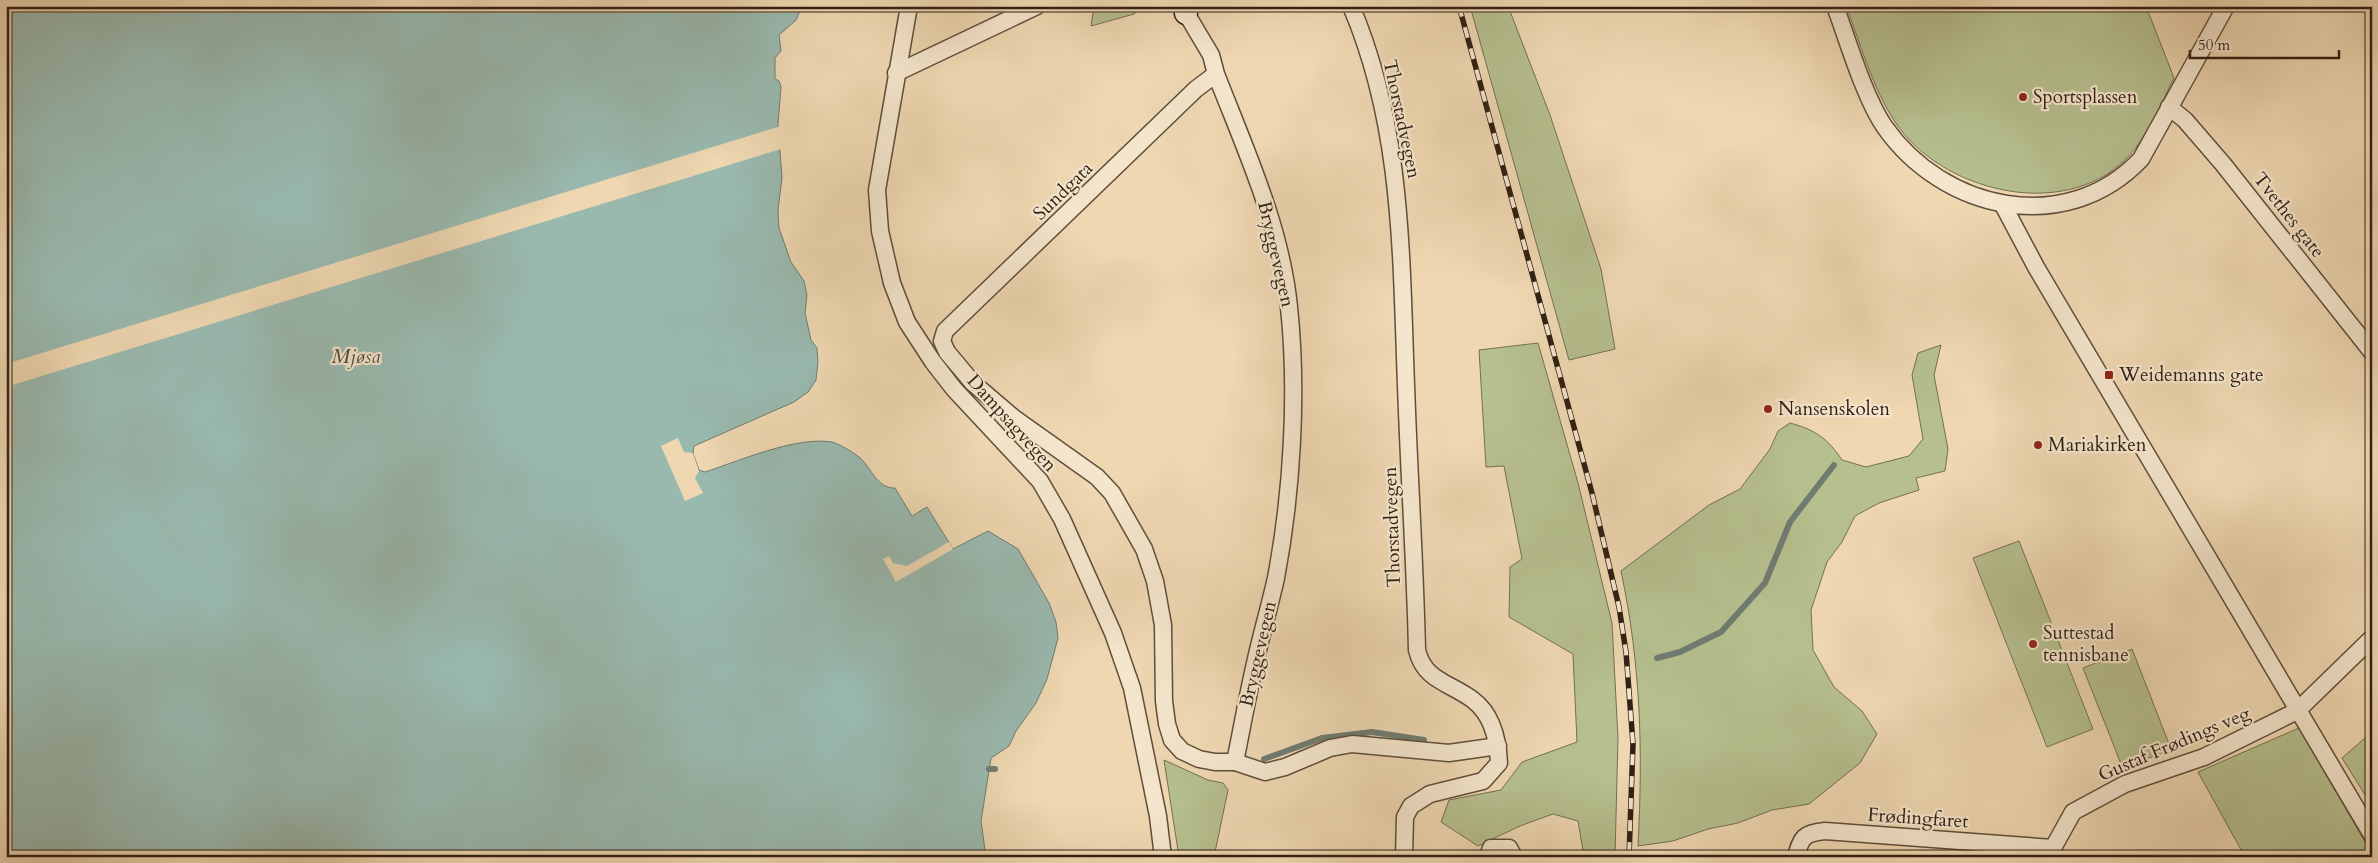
<svg xmlns="http://www.w3.org/2000/svg" width="2378" height="863" viewBox="0 0 2378 863" font-family="Cardo,serif">
<style>
.green{fill:#b6bf8e;stroke:#747052}
.water{fill:#99b9af;stroke:#6f7c71}
.pier{fill:#eed7b1}
.lines{fill:none;stroke-linecap:round;stroke-linejoin:round}
.stream{stroke:#6f7c71;stroke-width:6}
.street-casing{stroke:#604e3c;stroke-width:19}
.secondary-casing{stroke:#312015;stroke-width:25}
.street{stroke:#f4e5cc;stroke-width:16}
.secondary{stroke:#f4e5cc;stroke-width:22}
.rail-casing{stroke:#312015;stroke-width:5.5}
.rail{stroke:#f4e5cc;stroke-width:4;stroke-dasharray:11;stroke-linecap:butt}
.poi-dot{fill:#8f2418;stroke:#f4e5cc;stroke-width:2}
.labels{text-anchor:middle;dominant-baseline:central;stroke-width:4.5;stroke-linejoin:round;paint-order:stroke}
.poi-label{font-size:19px;fill:#312015;stroke:#f4e5cc;text-anchor:start}
.street-label{font-size:19px;fill:#312015;stroke:#f4e5cc}
.water-label{font-size:20px;font-style:italic;fill:#504e43;stroke:#f4e5cc}
</style>
<rect width="100%" height="100%" fill="#eed7b1"/>
<filter id="stains"><feTurbulence type="fractalNoise" baseFrequency=".004" numOctaves="4"/><feColorMatrix values="0 0 0 0 .2 0 0 0 0 .09 0 0 0 0 .02 0 0 0 .5 -.17"/></filter>
<radialGradient id="worn" r=".72"><stop offset=".6" stop-color="#630" stop-opacity="0"/><stop offset="1" stop-color="#630" stop-opacity=".3"/></radialGradient>
<!-- green -->
<g class="green">
<polygon points="1094,6 1144,6 1134,14 1091,26"/>
<polygon points="1470,6 1508,6 1550,115 1601,269 1615,349 1569,360"/>
<path d="M 1846,6 L 2146,6 L 2174,78 C 2160,105 2148,137 2126,159 C 2062,222 1941,191 1895,122 C 1872,87 1861,45 1846,6 Z"/>
<polygon points="1538,343 1578,483 1612,623 1618,738 1615,857 1584,857 1578,821 1553,814 1520,826 1478,846 1441,822 1449,800 1501,790 1522,762 1577,742 1573,654 1509,617 1510,567 1522,559 1504,466 1486,467 1479,350"/>
<path d="M 1941,345 L 1934,375 L 1948,449 L 1945,471 L 1916,478 L 1919,490 L 1879,503 L 1855,516 L 1842,542 L 1827,562 L 1811,610 L 1813,650 L 1834,687 L 1862,711 L 1877,734 L 1860,763 L 1809,804 L 1772,810 L 1738,823 L 1708,829 L 1673,841 L 1638,846 C 1643,750 1641,666 1621,571 L 1709,505 L 1740,489 L 1770,449 L 1778,431 L 1790,423 C 1816,430 1828,439 1842,460 L 1866,467 L 1909,456 L 1923,439 L 1912,375 L 1918,353 Z"/>
<polygon points="2019,541 2093,729 2047,747 1973,558"/>
<polygon points="2132,649 2171,749 2123,769 2083,668"/>
<polygon points="2299,728 2372,854 2372,857 2245,857 2198,772"/>
<polygon points="2372,732 2372,806 2342,758"/>
<polygon points="1164,760 1208,780 1223,783 1228,790 1214,857 1179,857"/>
</g>
<!-- water -->
<path class="water" d="M 6,6 L 802,6 L 796,20 L 779,35 L 781,51 L 775,58 L 775,79 L 779,81 L 781,87 L 778,124 L 782,178 L 778,210 L 779,228 L 791,262 L 804,281 L 807,295 L 805,313 L 811,340 L 817,348 L 818,362 L 816,380 L 808,392 L 794,402 L 694,446 L 693,453 L 699,470 L 705,472 C 739,461 796,436 832,442 C 839,444 853,452 859,457 C 871,467 877,489 895,488 L 912,516 L 927,507 L 953,549 L 988,531 L 1018,549 L 1049,603 L 1056,622 L 1058,638 L 1047,679 L 1036,703 L 1016,731 L 1009,746 L 991,758 L 981,821 L 986,857 L 6,857 Z"/>
<!-- pier -->
<g class="pier">
<polygon points="781,126 781,149 6,387 6,364"/>
<polygon points="678,438 684,452 693,453 699,471 695,478 703,493 685,501 661,446"/>
<polygon points="949,542 953,549 896,582 883,559 889,556 893,563 907,566"/>
</g>
<g class="lines">
<!-- stream -->
<g class="stream">
<polyline points="1657,658 1680,652 1721,632 1765,583 1790,522 1834,465"/>
<polyline points="1264,759 1322,738 1372,732 1424,740"/>
<polyline points="989,769 995,769"/>
</g>
<!-- street casing -->
<g class="street-casing">
<g id="street">
<polyline points="909,6 877,190 880,231 892,283 907,322 933,362 954,389 1040,481 1062,519 1113,633 1132,688 1158,816 1163,857"/>
<path d="M 1351,6 C 1403,127 1401,257 1406,385 C 1409,474 1415,562 1417,650 C 1424,681 1451,683 1473,700 C 1493,715 1498,740 1499,763 L 1483,781 L 1430,794 L 1411,806 L 1405,817 L 1404,857"/>
<path d="M 1835,6 C 1848,41 1864,96 1884,126 C 1943,211 2066,238 2141,159 L 2226,6"/>
<path d="M 1186,13 L 1211,55 L 1216,74 C 1245,149 1281,226 1289,307 C 1298,393 1292,493 1276,578 C 1270,605 1262,632 1256,659 C 1248,693 1242,728 1235,762 L 1215,762 L 1199,759 L 1182,751 L 1172,740 L 1167,724 L 1164,701 L 1163,625 L 1155,581 L 1144,549 L 1112,493 L 1097,477 L 1014,418 L 973,383 L 947,352 L 942,341 L 945,331 L 1196,89 L 1216,74"/>
<polyline points="896,73 1037,6"/>
<polyline points="2169,107 2185,120 2223,164 2372,352"/>
<polyline points="2003,205 2036,267 2372,835"/>
<polyline points="1235,762 1265,772 1285,767 1330,748 1352,744 1449,753 1498,746"/>
<polyline points="1488,857 1491,848 1509,848 1514,857"/>
<path d="M 1796,857 C 1801,837 1804,833 1825,831 L 2053,848"/>
<polyline points="2048,857 2073,812 2125,784 2204,757 2297,711 2372,638"/>
</g>
</g>
<!-- secondary casing -->
<g class="secondary-casing">
<polyline id="secondary" points="1185,6 1186,13"/>
</g>
<!-- street -->
<use href="#street" class="street"/>
<!-- secondary -->
<use href="#secondary" class="secondary"/>
<!-- rail casing -->
<g class="rail-casing">
<polyline id="rail" points="1459,6 1592,493 1619,607 1626,652 1633,744 1629,857"/>
</g>
<!-- rail -->
<use href="#rail" class="rail"/>
</g>
<!-- markers -->
<g class="poi-dot">
<circle cx="2023" cy="97" r="5"/>
<rect x="2104" y="370" width="10" height="10" rx="2.5"/>
<circle cx="1768" cy="409" r="5"/>
<circle cx="2038" cy="445" r="5"/>
<circle cx="2033" cy="644" r="5"/>
</g>
<g class="labels">
<!-- poi labels -->
<g class="poi-label">
<text x="2033" y="97">Sportsplassen</text>
<text x="2119" y="375">Weidemanns gate</text>
<text x="1778" y="409">Nansenskolen</text>
<text x="2048" y="445">Mariakirken</text>
<text x="2043" y="633">Suttestad<tspan x="2043" dy="22">tennisbane</tspan></text>
</g>
<!-- street labels -->
<g class="street-label">
<text transform="translate(1402 119) rotate(78)">Thorstadvegen</text>
<text transform="translate(1063 191) rotate(-44)">Sundgata</text>
<text transform="translate(2289 215) rotate(52)">Tvethes gate</text>
<text transform="translate(1276 254) rotate(77)">Bryggevegen</text>
<text transform="translate(1012 423) rotate(48)">Dampsagvegen</text>
<text transform="translate(1392 527) rotate(-92)">Thorstadvegen</text>
<text transform="translate(1258 654) rotate(-77)">Bryggevegen</text>
<text transform="translate(2174 744) rotate(-23)">Gustaf Frødings veg</text>
<text transform="translate(1918 818) rotate(4)">Frødingfaret</text>
</g>
<!-- water labels -->
<g class="water-label">
<text x="356" y="356">Mjøsa</text>
</g>
</g>
<!-- margin -->
<rect width="2378" height="863" fill="none" stroke="#eed7b1" stroke-width="25"/>
<rect x="8" y="8" width="2363" height="848" fill="none" stroke="#312015" stroke-width="2.5"/>
<rect x="12" y="12" width="2353" height="838" fill="none" stroke="#312015"/>
<!-- scale -->
<path d="M2190 50v8h149v-8" fill="none" stroke="#312015" stroke-width="2.5"/>
<text x="2198" y="50" font-size="15" fill="#312015" stroke="#f4e5cc" stroke-width="4" paint-order="stroke">50 m</text>
<rect width="100%" height="100%" filter="url(#stains)"/>
<rect width="100%" height="100%" fill="url(#worn)"/>
</svg>
